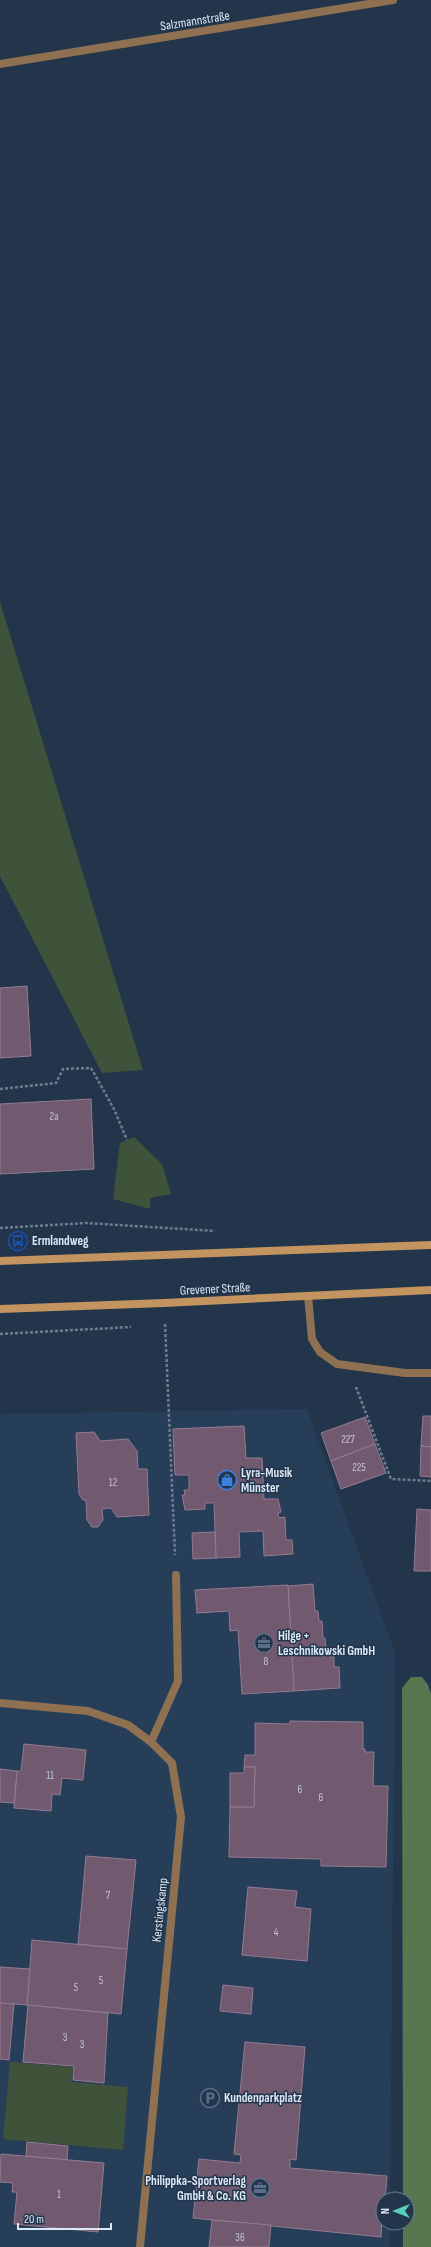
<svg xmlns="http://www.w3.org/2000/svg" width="431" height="2247" viewBox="0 0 431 2247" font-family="'Sofia Sans Condensed',sans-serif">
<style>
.built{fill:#273e59}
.green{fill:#3f533a}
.forest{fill:#577750}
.building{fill:#71596f;stroke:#947b92}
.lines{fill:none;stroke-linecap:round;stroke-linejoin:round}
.path{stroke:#6d7d8f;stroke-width:2.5;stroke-dasharray:3 2;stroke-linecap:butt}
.service{stroke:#8f7152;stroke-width:8}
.minor{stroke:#8f7152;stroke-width:8}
.secondary{stroke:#c39360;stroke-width:8}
.labels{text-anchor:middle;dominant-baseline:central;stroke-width:3;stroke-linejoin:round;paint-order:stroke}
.number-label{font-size:11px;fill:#c1c4d4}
.street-label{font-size:13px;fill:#dce8f6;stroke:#22354a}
.poi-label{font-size:13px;font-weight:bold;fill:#dce8f6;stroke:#22354a;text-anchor:start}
</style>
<rect width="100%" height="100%" fill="#22354a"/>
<!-- built -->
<polygon class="built" points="307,1409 395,1653 390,2199 383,2199 383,2223 390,2223 390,2247 0,2247 0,1414"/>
<!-- green -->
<g class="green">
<polygon points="0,602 143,1070 102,1073 0,876"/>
<polygon points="134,1137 162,1164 171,1194 150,1198 150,1209 113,1199 120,1143"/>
<polygon points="10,2062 73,2067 72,2082 128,2087 123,2150 3,2139"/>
</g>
<!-- forest -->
<polygon class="forest" points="411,1677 422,1677 428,1685 431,1694 431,2247 403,2247 403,2223 407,2223 407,2199 403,2199 402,1688"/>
<!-- building -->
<g class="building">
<polygon points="27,986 31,1056 0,1058 0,988"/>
<polygon points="91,1099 94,1169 0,1174 0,1104"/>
<polygon points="423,1416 431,1416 431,1447 421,1446"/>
<polygon points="365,1417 375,1444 331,1461 321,1433"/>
<polygon points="244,1426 246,1458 262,1458 264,1499 278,1499 281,1512 278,1513 279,1518 285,1517 286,1540 292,1540 293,1554 264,1556 263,1531 239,1532 240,1557 216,1558 214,1503 205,1503 205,1509 185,1510 182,1495 185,1495 184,1490 189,1490 189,1475 175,1475 173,1429"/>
<polygon points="94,1432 100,1441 128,1439 137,1451 138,1469 147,1469 149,1515 117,1517 111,1508 102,1509 103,1520 98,1527 92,1527 87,1520 86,1500 83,1500 79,1494 76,1433"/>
<polygon points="375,1444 386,1473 341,1489 331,1461"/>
<polygon points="421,1446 431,1447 431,1477 420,1476"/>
<polygon points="417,1509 431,1510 431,1571 414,1571"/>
<polygon points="215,1532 216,1558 193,1559 192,1533"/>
<polygon points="313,1584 315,1611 318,1611 319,1621 322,1621 323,1638 325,1638 326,1648 330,1648 330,1657 334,1657 334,1667 339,1667 340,1688 294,1691 288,1586"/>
<polygon points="288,1585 294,1691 242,1694 238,1630 230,1631 229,1611 197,1613 195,1590"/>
<polygon points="290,1721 363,1722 363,1749 365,1749 365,1752 374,1752 373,1786 388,1786 386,1867 321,1866 321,1859 229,1857 230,1807 254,1807 255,1767 244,1767 245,1755 255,1755 255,1723 290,1724"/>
<polygon points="24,1744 86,1750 83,1780 62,1778 60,1795 52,1794 51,1811 14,1808 17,1771 21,1771"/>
<polygon points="244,1767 255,1767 254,1807 230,1807 230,1773 244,1773"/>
<polygon points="0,1769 17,1771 14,1803 0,1802"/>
<polygon points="86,1856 136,1860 127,1949 78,1944"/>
<polygon points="248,1887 297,1891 295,1907 311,1909 307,1961 242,1955"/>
<polygon points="32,1940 127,1949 121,2014 27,2005"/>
<polygon points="0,1967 30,1969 27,2005 0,2003"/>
<polygon points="223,1985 253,1988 251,2014 220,2011"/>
<polygon points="0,2003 14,2004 9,2060 0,2059"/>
<polygon points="28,2005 108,2013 104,2083 73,2080 74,2066 23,2062"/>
<polygon points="245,2042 305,2047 296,2160 290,2159 290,2168 387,2176 385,2199 383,2199 381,2237 193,2218 199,2159 240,2163 241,2155 234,2154"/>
<polygon points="27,2142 68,2146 67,2160 26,2156"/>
<polygon points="1,2154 104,2163 98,2232 14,2224 17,2192 12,2192 13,2183 0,2182"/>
<polygon points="212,2220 271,2225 269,2247 209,2247"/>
</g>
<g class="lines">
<!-- path -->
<g class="path">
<polyline points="0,1089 56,1083 63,1069 91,1068 114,1109 127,1140"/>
<polyline points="0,1228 86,1223 215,1231"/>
<polyline points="165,1324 175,1555"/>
<polyline points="0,1334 131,1327"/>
<polyline points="356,1387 391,1479 431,1481"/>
</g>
<!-- service -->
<g class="service">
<polyline points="308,1296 312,1339 320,1352 337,1364 405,1373 431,1373"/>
<polyline points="151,1742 178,1681 176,1575"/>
</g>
<!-- minor -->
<g class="minor">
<polyline points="0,64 393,0"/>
<polyline points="0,1703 88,1711 128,1725 151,1742 172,1763 181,1817 140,2247"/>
</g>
<!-- secondary -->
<g class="secondary">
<polyline points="0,1261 431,1245"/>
<polyline points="0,1309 164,1303 431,1290"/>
</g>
</g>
<!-- icons -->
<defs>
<g id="bus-ring" transform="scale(1)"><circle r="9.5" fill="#22354a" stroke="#1a4fb4" stroke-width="1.5"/><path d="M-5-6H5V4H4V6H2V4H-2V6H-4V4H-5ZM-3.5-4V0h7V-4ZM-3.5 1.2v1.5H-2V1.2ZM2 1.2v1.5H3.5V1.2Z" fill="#1a4fb4"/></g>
<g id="shop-ring" transform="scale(1)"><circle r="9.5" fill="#22354a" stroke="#3f7fe0" stroke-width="1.5"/><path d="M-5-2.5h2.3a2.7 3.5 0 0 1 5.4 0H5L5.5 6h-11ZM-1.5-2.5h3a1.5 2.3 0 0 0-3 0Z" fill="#3f7fe0"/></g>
<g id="office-ring" transform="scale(1)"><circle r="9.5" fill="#22354a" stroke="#5c6f8a" stroke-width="1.5"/><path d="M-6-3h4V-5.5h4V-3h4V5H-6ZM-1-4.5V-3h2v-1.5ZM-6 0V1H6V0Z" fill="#5c6f8a"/></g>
<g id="parking-ring" transform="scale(1)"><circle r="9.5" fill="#22354a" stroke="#5c6f8a" stroke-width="1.5"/><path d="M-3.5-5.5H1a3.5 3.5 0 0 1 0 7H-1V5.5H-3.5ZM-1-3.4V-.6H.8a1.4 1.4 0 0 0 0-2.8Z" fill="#5c6f8a"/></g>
</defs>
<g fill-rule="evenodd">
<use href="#bus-ring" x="18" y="1241"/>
<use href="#shop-ring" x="227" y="1480"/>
<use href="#office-ring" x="264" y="1643"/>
<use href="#parking-ring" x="210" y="2098"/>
<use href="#office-ring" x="260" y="2188"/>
</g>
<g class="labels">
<!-- number labels -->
<g class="number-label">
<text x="54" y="1116">2a</text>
<text x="348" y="1439">227</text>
<text x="359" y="1467">225</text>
<text x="113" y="1482">12</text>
<text x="266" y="1661">8</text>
<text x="50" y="1775">11</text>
<text x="300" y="1789">6</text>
<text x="321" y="1797">6</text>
<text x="108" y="1895">7</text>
<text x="276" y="1932">4</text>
<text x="101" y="1980">5</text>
<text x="76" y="1987">5</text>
<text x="65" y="2037">3</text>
<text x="82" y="2044">3</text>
<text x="59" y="2194">1</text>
<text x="240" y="2237">36</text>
</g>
<!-- street labels -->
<g class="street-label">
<text transform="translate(195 21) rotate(-9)">Salzmannstraße</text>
<text transform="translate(215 1289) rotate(-3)">Grevener Straße</text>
<text transform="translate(160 1910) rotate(-84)">Kerstingskamp</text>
</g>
<!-- poi labels -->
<g class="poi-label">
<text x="32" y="1241">Ermlandweg</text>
<text x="241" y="1473">Lyra-Musik<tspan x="241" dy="15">Münster</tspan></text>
<text x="278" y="1636">Hilge +<tspan x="278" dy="15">Leschnikowski GmbH</tspan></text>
<text x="224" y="2098">Kundenparkplatz</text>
<text x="246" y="2181" text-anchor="end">Philippka-Sportverlag<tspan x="246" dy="15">GmbH &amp; Co. KG</tspan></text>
</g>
</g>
<!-- north arrow -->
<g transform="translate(395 2211) rotate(270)"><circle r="19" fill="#22354a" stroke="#6c7d8f"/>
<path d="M0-3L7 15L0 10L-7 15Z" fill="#5acebd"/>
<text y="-6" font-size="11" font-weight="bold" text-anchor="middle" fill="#dce8f6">N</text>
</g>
<!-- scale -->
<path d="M18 2223v6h93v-6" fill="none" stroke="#dce8f6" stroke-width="2"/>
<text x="24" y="2223" font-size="12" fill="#dce8f6" stroke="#22354a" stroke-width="3" paint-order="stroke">20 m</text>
</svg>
